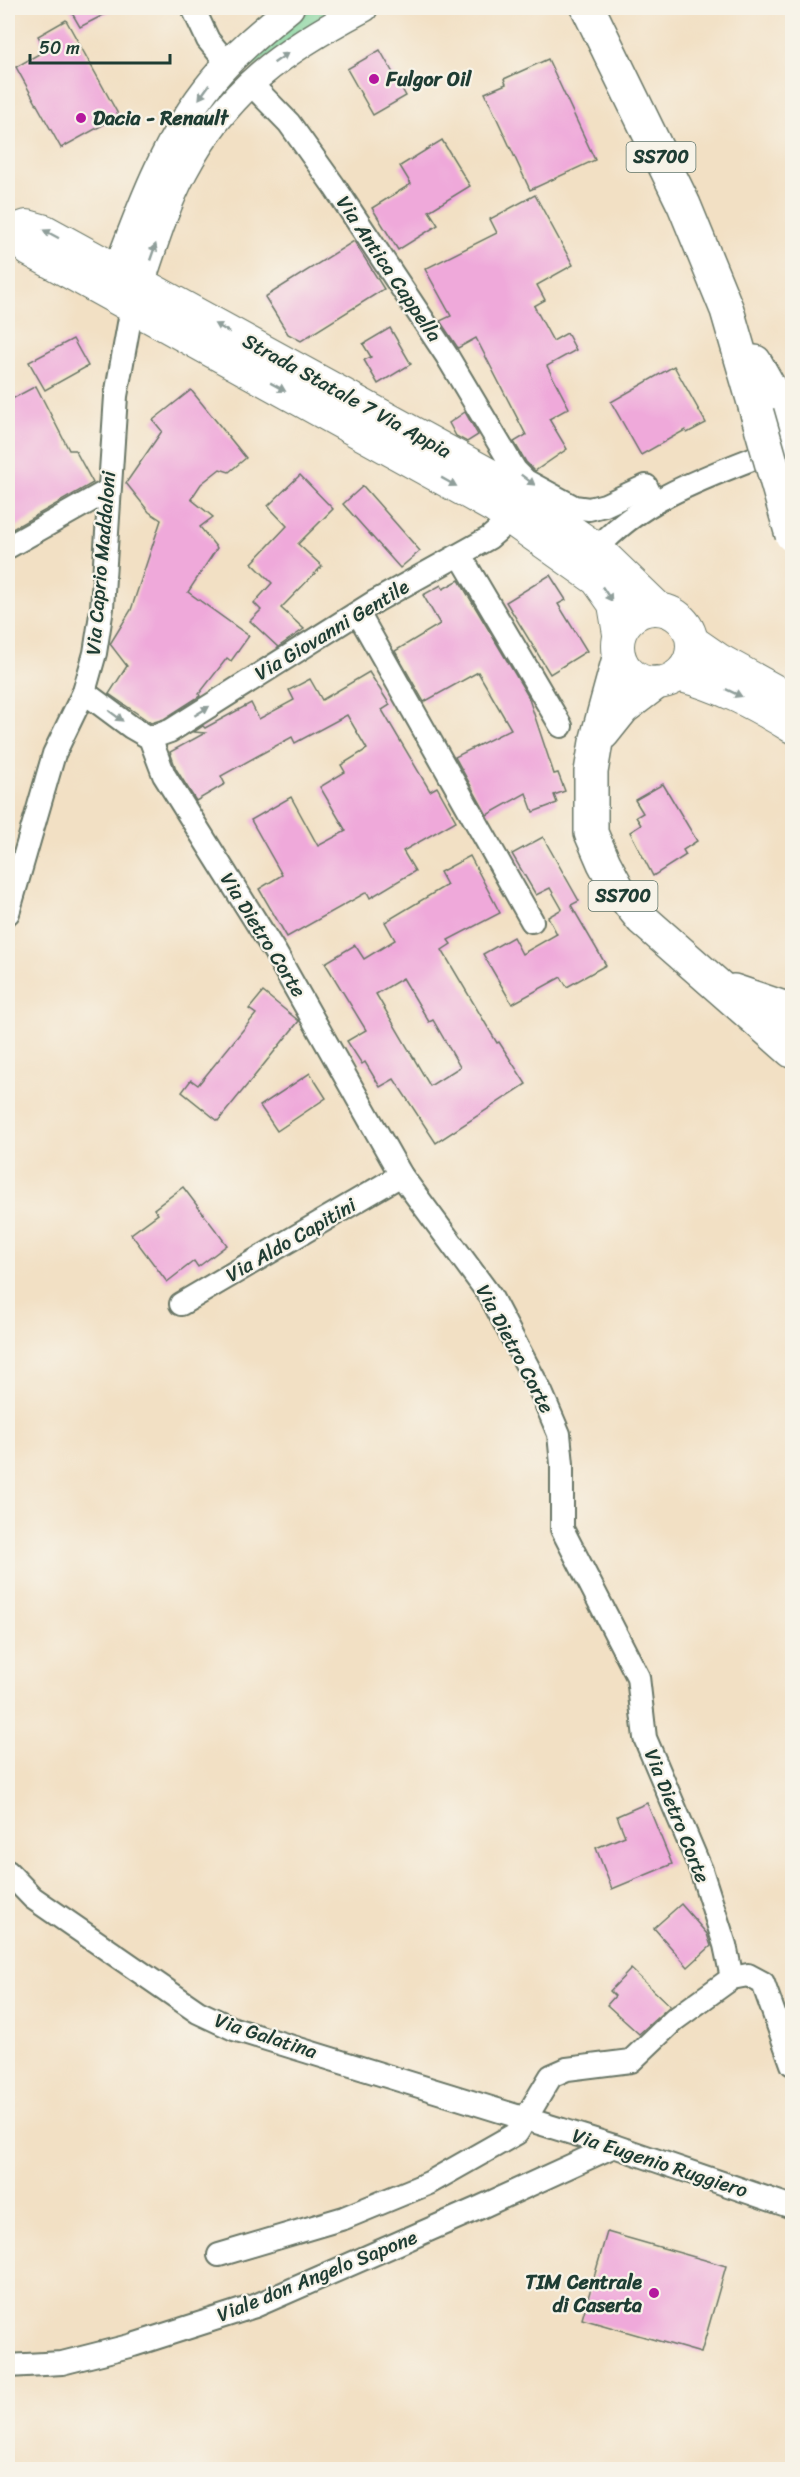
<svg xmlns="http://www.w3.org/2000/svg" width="800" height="2477" viewBox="0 0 800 2477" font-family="Sriracha,sans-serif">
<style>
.green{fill:#79d299;stroke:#4c8866;stroke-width:1.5}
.building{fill:#efa9da;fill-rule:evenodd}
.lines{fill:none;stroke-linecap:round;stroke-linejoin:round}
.minor-casing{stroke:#697666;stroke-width:26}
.tertiary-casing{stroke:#697666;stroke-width:30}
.secondary-casing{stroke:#697666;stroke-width:34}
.trunk-casing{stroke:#697666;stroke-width:36}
.minor{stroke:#fff;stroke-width:22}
.tertiary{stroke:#fff;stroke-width:27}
.secondary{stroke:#fff;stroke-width:32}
.trunk{stroke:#fff;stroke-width:33}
.trunk-bridge-casing{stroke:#697666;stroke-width:36;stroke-linecap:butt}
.trunk-bridge{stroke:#fff;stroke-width:33}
.oneway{fill:#8f9e9a}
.poi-dot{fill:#b5179e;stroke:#f7f3e8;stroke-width:2}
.labels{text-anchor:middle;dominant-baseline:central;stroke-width:4.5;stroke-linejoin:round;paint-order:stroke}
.shield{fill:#f7f3e8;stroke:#60746a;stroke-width:1.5}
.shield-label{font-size:18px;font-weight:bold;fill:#1f3d34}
.poi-label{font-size:20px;font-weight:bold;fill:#1f3d34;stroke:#f7f3e8;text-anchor:start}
.street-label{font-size:20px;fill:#1f3d34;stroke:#f7f3e8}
</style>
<rect width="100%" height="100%" fill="#f7f3e8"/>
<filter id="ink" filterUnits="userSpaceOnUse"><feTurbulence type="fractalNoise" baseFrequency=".0167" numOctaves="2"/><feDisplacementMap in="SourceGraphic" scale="12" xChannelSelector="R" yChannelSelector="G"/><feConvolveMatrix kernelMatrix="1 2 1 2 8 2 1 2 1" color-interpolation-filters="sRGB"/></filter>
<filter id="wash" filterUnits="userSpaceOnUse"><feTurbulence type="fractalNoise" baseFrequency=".008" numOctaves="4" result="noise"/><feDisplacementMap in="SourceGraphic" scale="24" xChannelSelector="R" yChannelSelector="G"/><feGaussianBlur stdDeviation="1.35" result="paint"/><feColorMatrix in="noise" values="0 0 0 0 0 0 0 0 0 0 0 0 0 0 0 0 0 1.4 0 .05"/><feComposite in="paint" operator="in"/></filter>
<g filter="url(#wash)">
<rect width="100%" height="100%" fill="#f2e0c4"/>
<!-- green -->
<polygon class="green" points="313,8 341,8 250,69 246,64 292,22"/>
<g id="blocks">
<!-- building -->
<g class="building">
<polygon points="69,8 117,8 80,27"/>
<polygon points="66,20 119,116 61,148 16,67 46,50 38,36"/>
<polygon points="380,50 406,96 373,115 347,69"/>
<polygon points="548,59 595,160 530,190 485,93 506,84 504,79"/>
<polygon points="442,140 470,186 429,211 438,225 398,250 372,208 411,184 400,166"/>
<polygon points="535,195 573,265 537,285 545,300 534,306 553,341 567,333 576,350 547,366 569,408 549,419 567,449 535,471 526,462 514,442 526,435 476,338 458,348 440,321 451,316 425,269 497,233 490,219"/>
<polygon points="354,241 384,289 301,341 288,334 265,297"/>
<polygon points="390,328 411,364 378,384 364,360 371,357 363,344"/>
<polygon points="73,339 88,366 45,390 29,362"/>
<polygon points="674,366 706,423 687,433 685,430 641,455 611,402"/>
<polygon points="36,386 69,450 75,450 93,483 9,531 8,401"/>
<polygon points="191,390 246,458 229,472 220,469 201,484 191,499 213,517 200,527 217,548 188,592 249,636 231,661 227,658 199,694 200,696 164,719 151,723 109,694 127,666 110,644 131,610 161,520 149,512 126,483 162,431 153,420"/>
<polygon points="465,412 478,435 467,442 456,436 449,423"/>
<polygon points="300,475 333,509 298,544 322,566 281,608 304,629 278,647 250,621 261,610 254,603 272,583 252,563 287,526 268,506"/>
<polygon points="363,486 420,551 400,568 343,504"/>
<polygon points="550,575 566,600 558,604 587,651 550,674 506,602"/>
<polygon points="459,580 528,696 554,774 558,773 565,791 554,795 557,803 533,812 526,793 487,815 455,757 511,729 478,672 424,702 395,651 440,624 423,595 441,585 443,589"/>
<polygon points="369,672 390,705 382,710 430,791 437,787 456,821 403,851 415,871 370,898 367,892 287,937 259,889 282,875 251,820 291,797 318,846 346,831 320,787 345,772 341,765 367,749 347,715 295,743 292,737 221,776 225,784 196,801 176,769 170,752 205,733 194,732 203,726 205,728 251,703 259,719 294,700 289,690 310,679 322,700"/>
<polygon points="663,784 697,841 683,850 686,855 653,876 630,832 641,825 636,817 643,813 635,800"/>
<polygon points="543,837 579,901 571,905 606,965 567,987 561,977 512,1004 483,954 513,937 522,954 557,934 548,917 562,909 550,888 536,895 512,854"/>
<path d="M 470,856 L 500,913 L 448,940 L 451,944 L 442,950 L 497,1043 L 499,1042 L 526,1084 L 436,1143 L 394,1079 L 380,1087 L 365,1062 L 362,1064 L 347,1041 L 366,1030 L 325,963 L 355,945 L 364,959 L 395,940 L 385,922 L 447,885 L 440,872 ZM 403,978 L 429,1022 L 433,1020 L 460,1067 L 430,1086 L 376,994 Z"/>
<polygon points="263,992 299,1021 218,1121 182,1092 191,1080 198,1085 256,1014 249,1009"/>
<polygon points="310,1073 326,1098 277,1131 260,1106"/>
<polygon points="183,1187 227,1245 198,1267 194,1261 167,1282 131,1234 158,1214 154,1209"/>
<polygon points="647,1803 672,1864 612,1889 596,1848 625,1836 617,1816"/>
<polygon points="681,1904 707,1934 711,1946 688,1967 654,1928"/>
<polygon points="631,1969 670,2006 639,2034 607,2005 615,1996 610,1991"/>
<polygon points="607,2232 726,2266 701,2353 582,2319"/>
</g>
</g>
</g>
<g filter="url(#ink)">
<use href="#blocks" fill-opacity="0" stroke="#697666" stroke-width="1.5"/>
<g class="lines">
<!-- minor casing -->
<g class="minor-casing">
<g id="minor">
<polyline points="193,8 208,40 228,64"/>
<polyline points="249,82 289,123 334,186 447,356 515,470 526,481 574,507 589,509 605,505 646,486 654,502"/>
<polyline points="8,547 109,490"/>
<path d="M 597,549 C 645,493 725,471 792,443"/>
<polyline points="460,555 561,726"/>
<polyline points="358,613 532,921"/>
<polyline points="84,692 131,727 150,738 164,775 275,952 401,1175 491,1297 541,1392 559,1434 562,1464 562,1529 638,1677 645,1738 701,1870 725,1945 732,1978"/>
<polyline points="150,738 170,731 376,601 489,538 511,519"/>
<polyline points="8,913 54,754 84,692 95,653 102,608 116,396 132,307"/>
<polyline points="181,1304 401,1175"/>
<polyline points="8,1872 33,1898 198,2012 234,2029 614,2146 792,2207"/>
<polyline points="219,2255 344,2218 429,2183 517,2133 551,2076 567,2069 631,2061 674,2020 732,1978 748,1975 763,1983 792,2064"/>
<polyline points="8,2366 62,2363 133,2345 255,2306 481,2207 614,2146"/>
</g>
</g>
<!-- tertiary casing -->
<g class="tertiary-casing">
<g id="tertiary">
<path d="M 110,289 C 138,215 162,142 213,80 C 235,53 263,30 290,8"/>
<path d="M 134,303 C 150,259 162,212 184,171 C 228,89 284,50 364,8"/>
</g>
</g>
<!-- secondary casing -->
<g class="secondary-casing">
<g id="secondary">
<polyline points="8,228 29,250 494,507 597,580 614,604 619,634"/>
<polyline points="12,231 27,226 45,231 492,476 597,549 658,608"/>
<circle cx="655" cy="646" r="37"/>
<polyline points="692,641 718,659 792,700"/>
<path d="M 678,675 C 721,686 755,704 792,727"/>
</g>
</g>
<!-- trunk casing -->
<g class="trunk-casing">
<g id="trunk">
<polyline points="588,8 684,205 727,310 757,413"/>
<polyline points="755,362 792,428"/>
<polyline points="619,658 596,742 591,772 591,833 604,863 618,889 642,919 792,1051"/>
<polyline points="603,733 623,708 656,683"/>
<polyline points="734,991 784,1008 792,1008"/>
</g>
</g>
<!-- minor -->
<use href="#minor" class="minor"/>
<!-- tertiary -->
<use href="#tertiary" class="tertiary"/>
<!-- secondary -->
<use href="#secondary" class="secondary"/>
<!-- trunk -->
<use href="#trunk" class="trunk"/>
<!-- trunk-bridge casing -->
<g class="trunk-bridge-casing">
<polyline id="trunk-bridge" points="757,413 792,535"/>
</g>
<!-- trunk-bridge -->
<use href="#trunk-bridge" class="trunk-bridge"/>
</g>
<!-- one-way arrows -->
<defs><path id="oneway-solid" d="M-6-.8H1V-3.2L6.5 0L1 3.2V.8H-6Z" transform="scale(1.5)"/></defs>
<g class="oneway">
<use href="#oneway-solid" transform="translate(281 58) rotate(-35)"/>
<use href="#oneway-solid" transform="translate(204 92) rotate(126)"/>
<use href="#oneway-solid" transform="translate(51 234) rotate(-152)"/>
<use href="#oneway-solid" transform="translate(153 252) rotate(-71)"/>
<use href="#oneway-solid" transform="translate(222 328) rotate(-151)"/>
<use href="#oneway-solid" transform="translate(278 387) rotate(29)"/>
<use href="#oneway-solid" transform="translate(528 480) rotate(37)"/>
<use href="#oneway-solid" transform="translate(449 482) rotate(29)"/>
<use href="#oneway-solid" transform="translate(607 594) rotate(56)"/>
<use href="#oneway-solid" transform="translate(734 693) rotate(25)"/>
<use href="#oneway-solid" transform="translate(202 711) rotate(-32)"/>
<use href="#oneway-solid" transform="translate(116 716) rotate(37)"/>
</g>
</g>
<!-- markers -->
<g class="poi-dot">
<circle cx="374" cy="79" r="6"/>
<circle cx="81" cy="118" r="6"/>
<circle cx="654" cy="2293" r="6"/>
</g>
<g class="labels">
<!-- shield labels -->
<g class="shield">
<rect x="626.5" y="142" width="69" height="30" rx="4.5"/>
<rect x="588.5" y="881" width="69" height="30" rx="4.5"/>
</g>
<g class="shield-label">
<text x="661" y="157">SS700</text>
<text x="623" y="896">SS700</text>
</g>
<!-- poi labels -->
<g class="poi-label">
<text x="386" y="79">Fulgor Oil</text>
<text x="93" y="118">Dacia - Renault</text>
<text x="642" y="2282" text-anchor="end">TIM Centrale<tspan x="642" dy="23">di Caserta</tspan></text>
</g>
<!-- street labels -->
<g class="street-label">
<text transform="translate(389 269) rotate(56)">Via Antica Cappella</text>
<text transform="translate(347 396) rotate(29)">Strada Statale 7 Via Appia</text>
<text transform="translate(101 563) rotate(-85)">Via Caprio Maddaloni</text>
<text transform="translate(332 630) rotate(-31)">Via Giovanni Gentile</text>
<text transform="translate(263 935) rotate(58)">Via Dietro Corte</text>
<text transform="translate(291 1240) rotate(-30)">Via Aldo Capitini</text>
<text transform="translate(515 1349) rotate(62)">Via Dietro Corte</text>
<text transform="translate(677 1816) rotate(68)">Via Dietro Corte</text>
<text transform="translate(266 2036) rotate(18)">Via Galatina</text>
<text transform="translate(660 2163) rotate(18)">Via Eugenio Ruggiero</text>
<text transform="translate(317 2276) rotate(-22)">Viale don Angelo Sapone</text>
</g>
</g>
<!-- margin -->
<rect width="800" height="2477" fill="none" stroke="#f7f3e8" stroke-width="30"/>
<!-- scale -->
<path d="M30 54v9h140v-9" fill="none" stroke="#1f3d34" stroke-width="3"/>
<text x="39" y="54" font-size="18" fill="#1f3d34" stroke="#f7f3e8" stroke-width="4.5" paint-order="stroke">50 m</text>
</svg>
